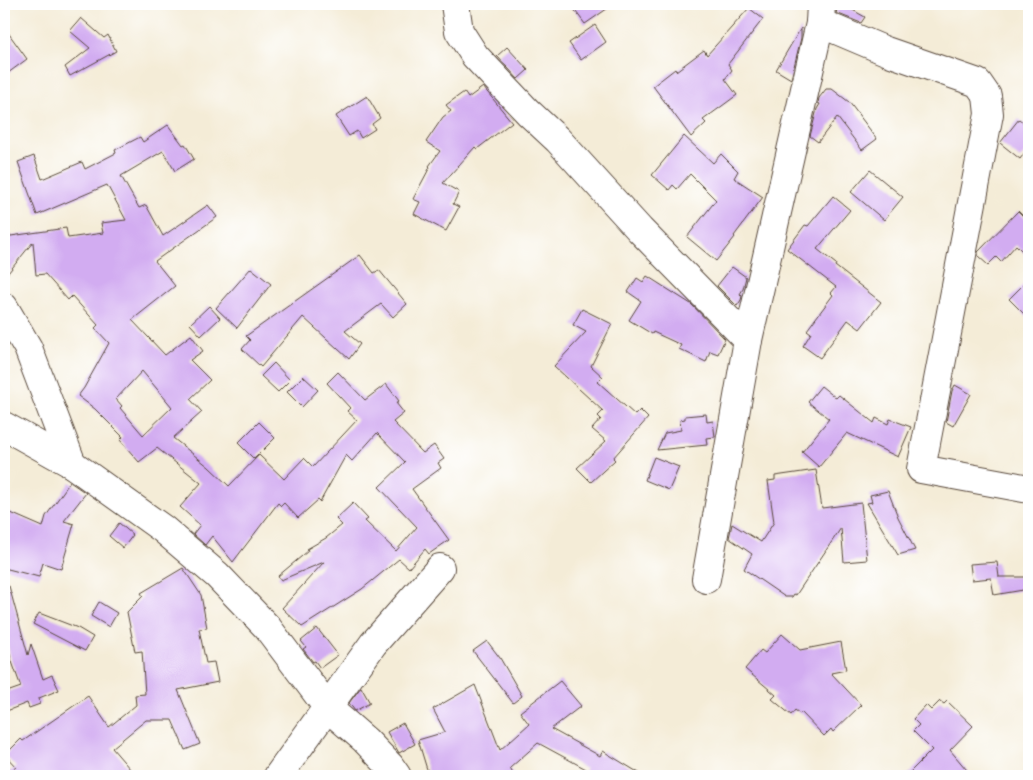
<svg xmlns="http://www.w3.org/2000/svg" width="1033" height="780" viewBox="0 0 1033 780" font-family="'IM FELL French Canon',serif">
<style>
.building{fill:#d2acf1;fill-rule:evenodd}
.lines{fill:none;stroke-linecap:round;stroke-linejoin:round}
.minor-casing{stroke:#57473a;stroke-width:30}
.minor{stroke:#fff;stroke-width:28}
</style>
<rect width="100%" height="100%" fill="#fff"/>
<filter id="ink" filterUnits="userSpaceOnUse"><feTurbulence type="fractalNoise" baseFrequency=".02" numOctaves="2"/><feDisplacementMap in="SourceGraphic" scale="10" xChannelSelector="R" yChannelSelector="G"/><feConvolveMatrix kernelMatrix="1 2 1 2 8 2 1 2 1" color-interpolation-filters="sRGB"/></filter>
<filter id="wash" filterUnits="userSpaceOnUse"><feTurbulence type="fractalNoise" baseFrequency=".0096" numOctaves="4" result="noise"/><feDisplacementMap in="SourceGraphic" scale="20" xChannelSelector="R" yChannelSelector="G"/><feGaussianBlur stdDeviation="1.12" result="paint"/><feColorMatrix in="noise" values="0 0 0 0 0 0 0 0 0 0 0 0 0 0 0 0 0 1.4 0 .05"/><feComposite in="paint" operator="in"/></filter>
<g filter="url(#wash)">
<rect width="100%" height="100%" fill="#f4ecd7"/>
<g id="blocks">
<!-- building -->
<g class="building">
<polygon points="570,4 614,4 585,24"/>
<polygon points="839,4 842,4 865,17 861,23 836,13"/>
<polygon points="749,8 763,19 728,64 732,70 725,79 737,95 703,120 706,123 691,137 653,86 675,69 676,71 704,50 707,55"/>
<polygon points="81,18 104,38 108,35 116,51 70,76 65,67 90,48 70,31"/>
<polygon points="595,25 606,42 581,60 569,43"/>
<polygon points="4,27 27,59 4,76"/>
<polygon points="801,28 801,38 791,79 776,70"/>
<polygon points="507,47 528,70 518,79 497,56"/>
<polygon points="483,87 512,122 477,149 475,147 443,183 459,192 453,204 459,207 446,231 414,214 420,202 413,199 430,167 429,166 440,151 426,142 443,117 451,111 446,105 464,92 468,98"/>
<polygon points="826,89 832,89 849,102 877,139 862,150 837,117 818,142 810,136 817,109 820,104 818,103 819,98"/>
<polygon points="367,96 380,118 372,124 375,129 361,138 357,131 349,136 336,116"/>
<polygon points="1019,119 1029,127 1029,147 1020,159 1000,143"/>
<path d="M 168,125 L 183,145 L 185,144 L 194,159 L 175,171 L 163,151 L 121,176 L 139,208 L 146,205 L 163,236 L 208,205 L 217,217 L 155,261 L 175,286 L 132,320 L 165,355 L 191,335 L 203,351 L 190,360 L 210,380 L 190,399 L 202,412 L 173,438 L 209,467 L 229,486 L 259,455 L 284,479 L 304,458 L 313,467 L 357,420 L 347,411 L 350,408 L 327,383 L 338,372 L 365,400 L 386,384 L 399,401 L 396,403 L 404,413 L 393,422 L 423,453 L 434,445 L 444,459 L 438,463 L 441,468 L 412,489 L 449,540 L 429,554 L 425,549 L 409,568 L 399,559 L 362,589 L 302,627 L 282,608 L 324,562 L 281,580 L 278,576 L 308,551 L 307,549 L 326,538 L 342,525 L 336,519 L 353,503 L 368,519 L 365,521 L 396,551 L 417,527 L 379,487 L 405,462 L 377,433 L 352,461 L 346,455 L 320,502 L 318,500 L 298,518 L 284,503 L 281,506 L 278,503 L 233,562 L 212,536 L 205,545 L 193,534 L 200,525 L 180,507 L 201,483 L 157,448 L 139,462 L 120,440 L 123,437 L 95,409 L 78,396 L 84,388 L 109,343 L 95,328 L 98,325 L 72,296 L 68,300 L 45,274 L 36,275 L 33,242 L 4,278 L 4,237 L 66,228 L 68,238 L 103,233 L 101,223 L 126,220 L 107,185 L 37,215 L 18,162 L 34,156 L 42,179 L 82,162 L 85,169 L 116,153 L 115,150 L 140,137 L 143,142 ZM 142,371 L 172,407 L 143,435 L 120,408 L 122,406 L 116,399 Z"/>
<polygon points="684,136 713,163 721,154 738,171 734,178 763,197 734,236 735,237 716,261 687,237 716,200 690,174 677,189 673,185 669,190 652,175"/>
<polygon points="870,170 903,197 884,220 851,192"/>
<polygon points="833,196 850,210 817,249 836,264 835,266 881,302 860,329 848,320 820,358 803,346 811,333 807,330 833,295 831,293 836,287 787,249 805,225 808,226"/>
<polygon points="1018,211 1029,222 1029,258 1016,245 1001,262 996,257 988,265 978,256 978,252"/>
<polygon points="360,255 374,273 379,270 407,304 393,317 381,304 345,331 360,344 349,359 303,317 261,367 242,349 250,340 246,336"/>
<polygon points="732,267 746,277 743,289 740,294 742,296 741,300 737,306 717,286"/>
<polygon points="251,268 271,284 237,328 216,308"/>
<polygon points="647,276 691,304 725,339 718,354 710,351 706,362 679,349 681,345 653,332 652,334 629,320 641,301 628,292 637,278 643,282"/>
<polygon points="1029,279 1029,319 1009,299"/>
<polygon points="209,306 220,318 201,336 190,324"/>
<polygon points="582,309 612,324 591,366 603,377 598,382 635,415 640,410 648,418 613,458 615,460 591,482 577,468 606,441 592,429 601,419 598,416 603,411 554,366 586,332 573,325"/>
<polygon points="274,363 290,380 278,392 261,376"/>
<polygon points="303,376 318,390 302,407 287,392"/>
<polygon points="955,385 971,394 953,426 946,422 952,391"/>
<polygon points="821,386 836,398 839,395 874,423 876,418 888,424 890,419 911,427 898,457 847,433 819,467 802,452 829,419 808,402"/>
<polygon points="706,414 707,422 713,421 715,437 706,438 707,445 657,450 665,433 681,430 680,420 685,419 685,416"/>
<polygon points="259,422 275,438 254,459 238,443"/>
<polygon points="654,457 679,467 669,490 645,480"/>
<polygon points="816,470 822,508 861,503 867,560 844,562 841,528 796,595 794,594 792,597 785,597 744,569 752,554 729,538 732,524 761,542 774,522 768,481 775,480 775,476"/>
<polygon points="70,482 86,493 64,521 74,524 61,569 43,563 39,577 4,568 4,510 43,527 46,516"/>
<polygon points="888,491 898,517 915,550 898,555 867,503 872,502 870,495"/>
<polygon points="119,523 133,535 123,548 109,536"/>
<polygon points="997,562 999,577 1029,577 1029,589 994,595 991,578 972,580 970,564"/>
<polygon points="183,568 201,595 207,628 199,629 206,663 214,662 218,682 178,690 200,744 185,750 172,720 146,720 112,748 136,776 4,776 16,767 5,755 21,739 23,741 88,696 109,727 136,705 135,695 145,694 142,651 135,652 127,612 143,596 141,593"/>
<polygon points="4,586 9,586 28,655 31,644 43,679 52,675 59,690 39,698 40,704 29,708 27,703 4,712 4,693 21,687 11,659 4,631"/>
<polygon points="99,602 117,613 109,627 91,616"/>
<polygon points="39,613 78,628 93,637 85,651 33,624"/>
<polygon points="317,628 338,655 320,668 315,661 313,662 303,649 306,647 301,641"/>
<polygon points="782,634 800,650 841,642 846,670 831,673 861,705 833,732 831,729 824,736 801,712 800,714 795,710 791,715 772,699 776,695 745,669 761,650 765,653"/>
<polygon points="487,641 500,658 522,696 513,703 473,651"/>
<polygon points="560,681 581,706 551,729 600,756 603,751 644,776 580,776 586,769 538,743 510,768 514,776 429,776 418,740 445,732 433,709 475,685 500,750 529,724 520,712"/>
<polygon points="361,687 370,703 355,711 349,703"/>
<polygon points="940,701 944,704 947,701 973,726 950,750 972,776 906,776 932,750 913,731 919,725 913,719 926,705 931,710"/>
<polygon points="403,723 415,744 399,753 387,732"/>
</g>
</g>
</g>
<g filter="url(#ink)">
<use href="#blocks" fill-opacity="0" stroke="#57473a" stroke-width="1"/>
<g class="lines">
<!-- minor casing -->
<g class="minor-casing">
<g id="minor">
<polyline points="455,4 459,31 475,56 528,112 558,140 640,230 748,340"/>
<polyline points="820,23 886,51 978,83 987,96 989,114 921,469 1029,489"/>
<polyline points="4,307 28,348 72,464"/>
<polyline points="4,426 72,464 163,529 217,575 267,627 328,708 365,740 390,766 397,776"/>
<polyline points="706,579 748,340 820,23 821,4"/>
<polyline points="278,776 373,644 440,568"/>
</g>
</g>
<!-- minor -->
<use href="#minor" class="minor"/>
</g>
</g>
<!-- margin -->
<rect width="1033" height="780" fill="none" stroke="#fff" stroke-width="20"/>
</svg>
